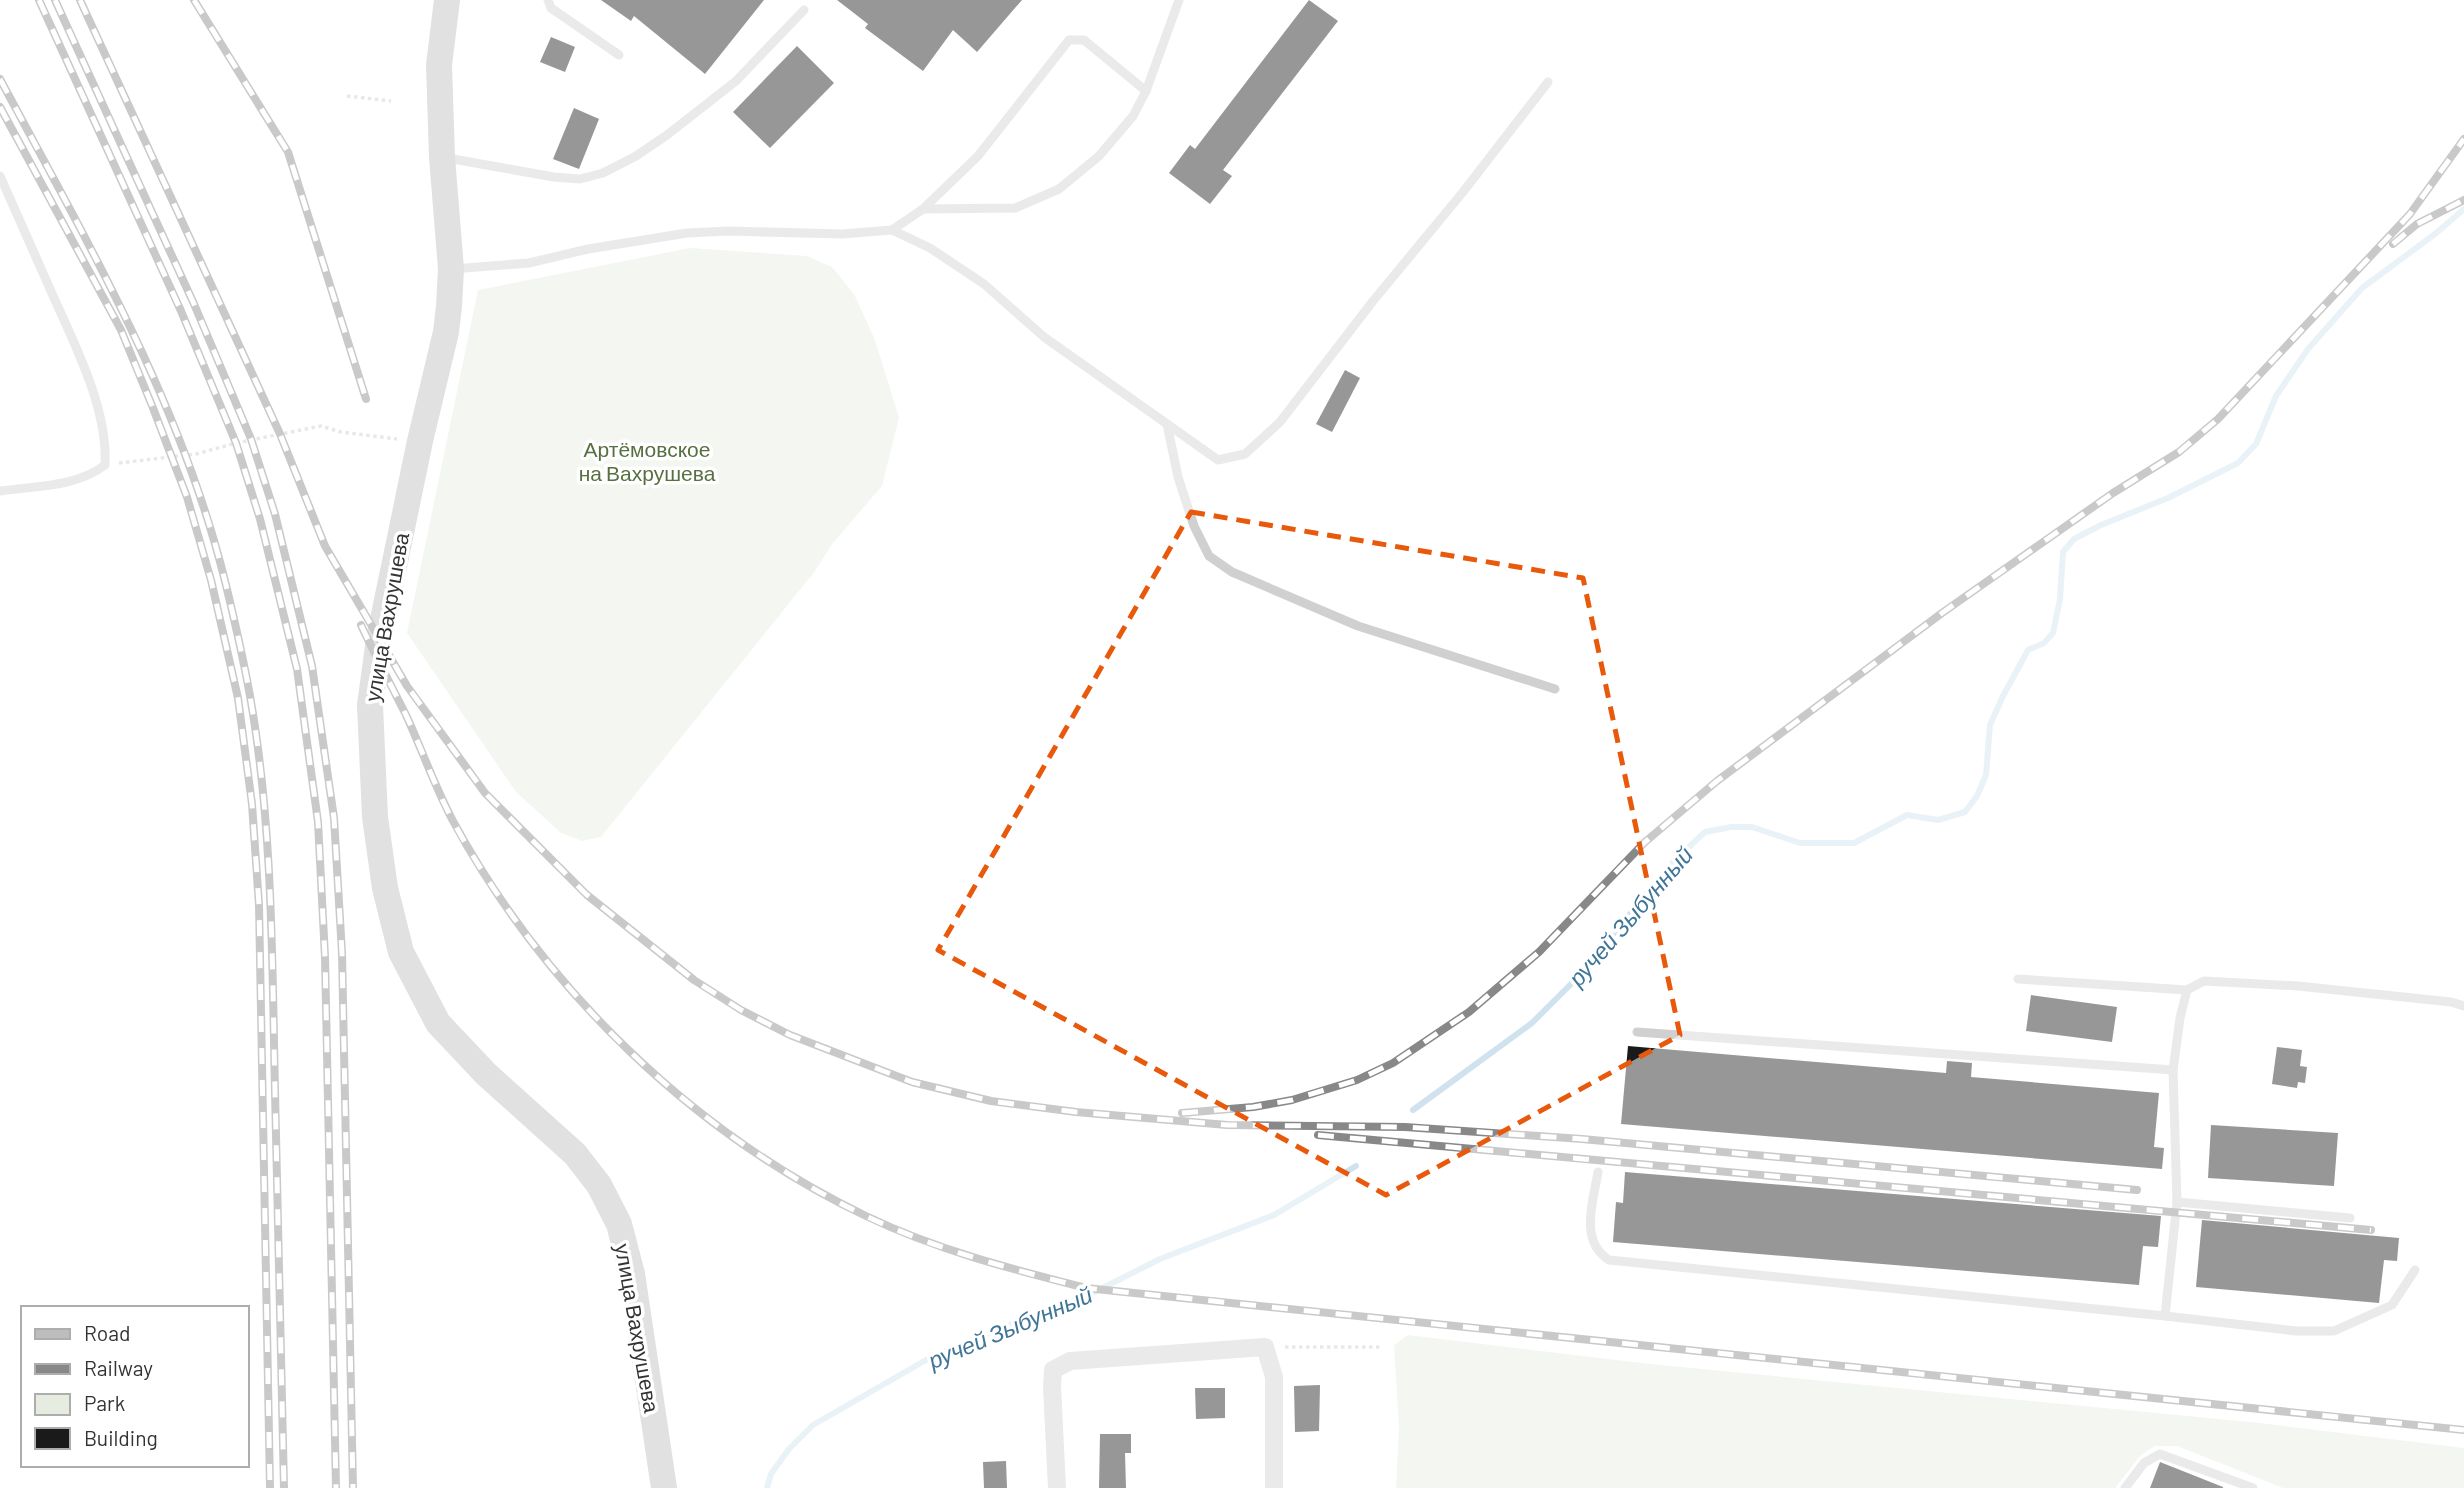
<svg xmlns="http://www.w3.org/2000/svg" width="2464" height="1488" viewBox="0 0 2464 1488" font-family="Barlow,sans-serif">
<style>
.green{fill:#e6ecdf}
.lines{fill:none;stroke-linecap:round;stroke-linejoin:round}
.stream{stroke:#cfe2ee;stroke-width:6}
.building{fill:#1a1a1a}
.path{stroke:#cdcdcd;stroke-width:3.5;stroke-dasharray:3.5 3.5;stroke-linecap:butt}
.lane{stroke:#d0d0d0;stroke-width:9}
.street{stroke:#d0d0d0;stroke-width:18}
.secondary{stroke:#bdbdbd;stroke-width:26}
.rail-casing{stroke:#888;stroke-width:8}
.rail{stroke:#fff;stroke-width:5;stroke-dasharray:16;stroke-linecap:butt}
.marked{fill:none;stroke:#e8590c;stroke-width:5;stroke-dasharray:14 9;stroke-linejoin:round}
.labels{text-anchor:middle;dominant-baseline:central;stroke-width:7;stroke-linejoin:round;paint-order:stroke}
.park-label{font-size:21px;fill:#56703f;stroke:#fff}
.street-label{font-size:21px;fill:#333;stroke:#fff}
.water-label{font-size:23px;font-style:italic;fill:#3f7597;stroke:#fff}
</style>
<rect width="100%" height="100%" fill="#fff"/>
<!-- green -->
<g class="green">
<polygon points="690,248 807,256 832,267 854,294 875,340 899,418 882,486 833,543 815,571 601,837 582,841 561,833 516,792 407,633 478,290"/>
<polygon points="1408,1335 1650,1364 2260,1423 2464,1448 2464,1488 2283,1488 2177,1446 2155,1446 2141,1455 2115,1488 1396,1488 1399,1428 1394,1345"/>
</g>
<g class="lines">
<!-- stream -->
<g class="stream">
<polyline points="1413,1110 1532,1023 1575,980 1674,861 1705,832 1731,827 1752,827 1800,843 1854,843 1907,815 1938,820 1965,812 1977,796 1986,775 1990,725 2003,696 2028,650 2044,643 2053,633 2060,599 2063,552 2074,539 2101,525 2168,498 2238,463 2256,444 2276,396 2308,349 2362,288 2435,234 2464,209"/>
<polyline points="767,1488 771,1474 789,1449 813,1425 933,1356 1012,1324 1049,1315 1160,1259 1274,1215 1356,1166"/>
</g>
</g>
<!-- building -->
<g class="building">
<polygon points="601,0 764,0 705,74 634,16 631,21"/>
<polygon points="837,0 1022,0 977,52 953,30 923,71 865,28 868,24"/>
<polygon points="1309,0 1338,21 1223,170 1232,176 1210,204 1169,173 1190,145 1195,149"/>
<polygon points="551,37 575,47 565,72 540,62"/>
<polygon points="797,46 834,83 770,148 733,112"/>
<polygon points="574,108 599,119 579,169 553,159"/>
<polygon points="1345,370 1360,378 1332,432 1316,424"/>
<polygon points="2031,995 2117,1007 2112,1042 2026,1031"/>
<polygon points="1628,1046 1946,1073 1947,1061 1972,1063 1971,1077 2159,1093 2154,1147 2164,1148 2162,1169 1621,1124"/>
<polygon points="2277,1047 2302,1050 2300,1066 2307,1067 2305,1083 2298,1082 2297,1088 2272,1084"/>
<polygon points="2211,1125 2338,1133 2334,1186 2208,1178"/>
<polygon points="1625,1172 2161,1216 2158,1247 2143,1246 2139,1285 1613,1242 1616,1202 1623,1203"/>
<polygon points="2202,1220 2399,1238 2397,1261 2384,1260 2379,1303 2196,1287"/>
<polygon points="1320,1385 1319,1431 1295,1432 1294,1386"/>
<polygon points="1195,1388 1225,1388 1225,1418 1196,1419"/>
<polygon points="1100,1434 1131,1434 1131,1453 1125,1453 1126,1488 1099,1488"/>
<polygon points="1006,1461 1007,1488 984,1488 983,1462"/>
<polygon points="2160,1462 2223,1487 2223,1488 2150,1488"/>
</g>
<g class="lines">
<!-- path -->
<g class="path">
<polyline points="347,96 391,101"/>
<polyline points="119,463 196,454 236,443 321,426 341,432 397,439"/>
<polyline points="1285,1347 1382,1347"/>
</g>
<!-- lane -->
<g class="lane">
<polyline points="548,0 551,8 619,55"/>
<polyline points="447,158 554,177 580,179 603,173 636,156 667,135 736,81 804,10"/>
<path d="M 0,176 C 18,216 36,257 54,298 C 76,347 108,410 105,465 C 76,487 36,486 0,491"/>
<polyline points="923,209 978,156 1069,40 1084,40 1146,91"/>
<polyline points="892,230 930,248 984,284 1044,337 1218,460 1245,454 1280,422 1373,301 1463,192 1548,82"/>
<polyline points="452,269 529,263 588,249 687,233 729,231 842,234 892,230 923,209 1015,208 1059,189 1099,156 1133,116 1146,91 1179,0"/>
<polyline points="1167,424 1178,477 1194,526 1209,556 1232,572 1358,626 1555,689"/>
<polyline points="2018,979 2187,990 2204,981 2298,986 2451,1002 2464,1006"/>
<polyline points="1637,1032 2173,1070"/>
<path d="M 1598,1172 C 1593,1202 1579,1241 1609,1260 L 2165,1316 L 2177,1202 L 2173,1070 L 2180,1018 L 2187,990"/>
<polyline points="2177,1202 2350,1218"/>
<polyline points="2165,1316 2296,1331 2334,1331 2392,1305 2415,1270"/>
<polyline points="2125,1488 2144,1463 2160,1454 2253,1488"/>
</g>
<!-- street -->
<polyline class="street" points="1057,1488 1052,1387 1053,1370 1070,1361 1265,1347 1274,1377 1274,1488"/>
<!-- secondary -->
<polyline class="secondary" points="447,0 439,65 442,157 451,269 449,306 446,332 420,441 379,639 370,705 375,817 385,888 401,952 438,1023 486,1074 575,1154 599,1185 619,1224 632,1274 664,1488"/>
<!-- rail casing -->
<g class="rail-casing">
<g id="rail">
<polyline points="39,0 181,311 236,443 260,519 297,669 318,822 325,957 336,1488"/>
<polyline points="55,0 194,304 251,439 275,514 312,666 334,818 342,953 353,1488"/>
<polyline points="80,0 280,434 325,546 407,686 485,793 587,895 694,980 741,1010 790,1035 912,1082 991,1101 1076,1112 1227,1125 1405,1127 1582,1139 2137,1190"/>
<polyline points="194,0 288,152 366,399"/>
<path d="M 0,79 C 87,242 180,400 225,581 C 234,618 243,657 250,696 C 273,826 272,959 275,1091 C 278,1223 281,1356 284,1488"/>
<polyline points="0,107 121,330 153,408 187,497 211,580 238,698 252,804 259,905 270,1488"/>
<polyline points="2393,244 2417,224 2464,200"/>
<path d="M 361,625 C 375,655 391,685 406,715 C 422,750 435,787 453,821 C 545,990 693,1133 866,1216 C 937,1250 1011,1269 1086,1288 L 2464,1430"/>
<polyline points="1182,1113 1253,1107 1292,1100 1357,1080 1393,1063 1469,1012 1539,952 1645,842 1717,781 1942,613 2113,493 2179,452 2218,419 2410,214 2464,139"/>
<polyline points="1318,1135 2371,1230"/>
</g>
</g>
<!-- rail -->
<use href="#rail" class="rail"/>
</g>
<!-- marked area -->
<path d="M0 0H2464V1488H0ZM 1191,512 L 1583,578 L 1680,1035 L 1386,1195 L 938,950 Z" fill="#fff" fill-opacity=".55" fill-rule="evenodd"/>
<path class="marked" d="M 1191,512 L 1583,578 L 1680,1035 L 1386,1195 L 938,950 Z"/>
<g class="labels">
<!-- park labels -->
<g class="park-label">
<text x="647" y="448">Артёмовское<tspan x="647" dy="24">на Вахрушева</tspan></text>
</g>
<!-- street labels -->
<g class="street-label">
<text transform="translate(386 617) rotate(-80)">улица Вахрушева</text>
<text transform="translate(638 1328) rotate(80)">улица Вахрушева</text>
</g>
<!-- water labels -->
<g class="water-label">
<text transform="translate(1630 916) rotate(-49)">ручей Зыбунный</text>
<text transform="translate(1010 1327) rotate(-23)">ручей Зыбунный</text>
</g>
</g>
<!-- legend -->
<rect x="21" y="1306" width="228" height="161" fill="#ffffff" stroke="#adadad" stroke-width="2"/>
<rect x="35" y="1329" width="35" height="10" fill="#bdbdbd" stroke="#adadad" stroke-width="2"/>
<text x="84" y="1341" font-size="21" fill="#333333">Road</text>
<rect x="35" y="1364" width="35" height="10" fill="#888888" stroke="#adadad" stroke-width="2"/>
<text x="84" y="1376" font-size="21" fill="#333333">Railway</text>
<rect x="35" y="1394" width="35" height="21" fill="#e6ecdf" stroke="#adadad" stroke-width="2"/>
<text x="84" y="1411" font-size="21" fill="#333333">Park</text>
<rect x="35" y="1428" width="35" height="21" fill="#1a1a1a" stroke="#adadad" stroke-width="2"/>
<text x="84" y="1446" font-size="21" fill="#333333">Building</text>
</svg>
